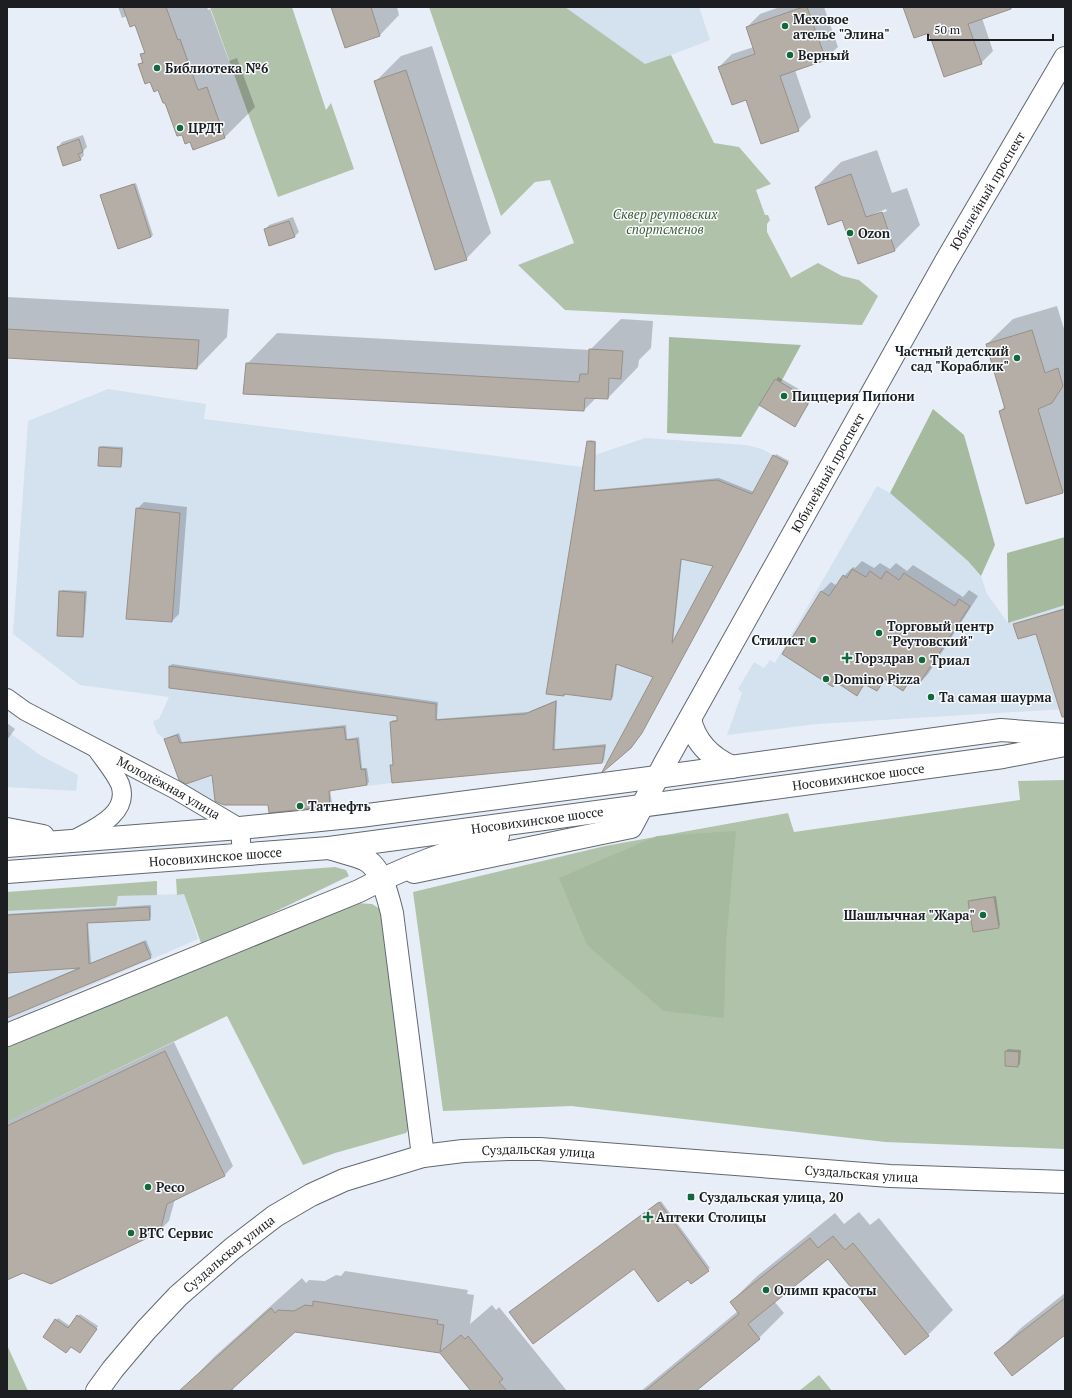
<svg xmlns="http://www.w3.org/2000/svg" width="1072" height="1398" viewBox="0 0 1072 1398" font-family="'PT Serif',serif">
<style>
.built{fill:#d4e1ef}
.green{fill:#b0c3aa}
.forest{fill:#a5ba9f}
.shadow{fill:#0003;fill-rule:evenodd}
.building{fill:#b5aea6;stroke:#989089;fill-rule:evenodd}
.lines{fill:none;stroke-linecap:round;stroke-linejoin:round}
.minor-casing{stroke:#62686f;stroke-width:20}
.tertiary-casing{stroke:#62686f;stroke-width:24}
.secondary-casing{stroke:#62686f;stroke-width:24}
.minor{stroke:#fff;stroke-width:18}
.tertiary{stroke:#fff;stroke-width:22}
.secondary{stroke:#fff;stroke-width:22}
.poi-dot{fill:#10693b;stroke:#f8fbfe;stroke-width:1.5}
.labels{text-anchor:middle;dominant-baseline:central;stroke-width:3;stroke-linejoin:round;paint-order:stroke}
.poi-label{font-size:13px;font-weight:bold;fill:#1c1e21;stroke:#f8fbfe;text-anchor:start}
.street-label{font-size:13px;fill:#1c1e21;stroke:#f8fbfe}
.park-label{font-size:13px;font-style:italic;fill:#3d5c32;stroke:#f8fbfe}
</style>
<rect width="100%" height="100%" fill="#e7eef7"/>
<!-- built -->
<g class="built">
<polygon points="565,7 699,7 710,40 645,65"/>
<polygon points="108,389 206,404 204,419 582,467 592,456 645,438 746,445 762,449 788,463 642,733 631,748 617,761 609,763 392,783 253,799 254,805 224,805 215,803 181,786 164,739 157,733 153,721 159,719 169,697 80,685 13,634 28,421"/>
<polygon points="877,486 890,493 968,561 981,576 987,594 1008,623 1065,605 1065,709 817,724 727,735 742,693 738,689 754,662 764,668 770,660 775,663"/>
<polygon points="7,731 40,755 78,775 76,791 7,787"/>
<polygon points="184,894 198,939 7,1022 7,911 115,906 118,896"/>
</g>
<!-- green -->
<g class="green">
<polygon points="210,7 292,7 326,110 331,103 354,169 278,197"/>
<polygon points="429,7 565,7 645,64 671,55 714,143 739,147 771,184 756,190 765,215 768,215 770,220 767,224 767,232 791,278 818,263 842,276 859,280 878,296 862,325 565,310 518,265 574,243 550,180 535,182 501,216"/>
<polygon points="1065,780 1065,1149 885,1142 571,1106 443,1111 413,892 605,846 788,813 794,832 1020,800 1018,781"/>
<polygon points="335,867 346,870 349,876 262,918 201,943 184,894 177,895 176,879"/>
<polygon points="157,881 157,895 118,896 116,906 7,911 7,892"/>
<polygon points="357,903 372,904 380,909 412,1123 406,1133 335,1153 303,1165 227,1016 7,1122 7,1045"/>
<polygon points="7,1345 28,1391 7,1391"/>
<polygon points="819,1375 832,1391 799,1391"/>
</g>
<!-- forest -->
<g class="forest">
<polygon points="669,337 801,345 781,382 775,379 741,437 667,433"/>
<polygon points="933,409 964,435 995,545 981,576 968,561 890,493"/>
<polygon points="1065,537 1065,605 1008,623 1007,553"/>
<polygon points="736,831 726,944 724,1018 664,1011 587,945 559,878 657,836"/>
</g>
<!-- shadow -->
<g class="shadow">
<polygon points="118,7 207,7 208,10 210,9 229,61 237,58 255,107 225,137 191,141 159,89 151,81 139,65 143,60 141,55 145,51 136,24 127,16 122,18"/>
<polygon points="333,7 397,7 399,15 380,35 346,46"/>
<polygon points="780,7 824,7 838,47 825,59 795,70 811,117 798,130 747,99 719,67 732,54 754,47 747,27 760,14"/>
<polygon points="905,7 998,7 982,18 993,51 981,63 929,32"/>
<polygon points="432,46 491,233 466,259 376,81 401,56"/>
<polygon points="83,135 87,147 83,151 84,155 80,160 58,147 62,142"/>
<path d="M 877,150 L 892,193 L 907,188 L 920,225 L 895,250 L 858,263 L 843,219 L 816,187 L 841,162 ZM 886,209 L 887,211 L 874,216 L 874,214 Z"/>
<polygon points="136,183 153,235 151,237 101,196 103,194"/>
<polygon points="293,217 299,232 294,237 265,230 269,225"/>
<polygon points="7,297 229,309 227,337 197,368 7,357"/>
<polygon points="1057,306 1065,332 1065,490 1062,493 1000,411 1005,406 987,344 1013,319"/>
<polygon points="621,319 653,321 651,348 639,360 638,367 608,398 597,397 584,410 247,364 277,333 590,350"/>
<polygon points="778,377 804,392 801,397 810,402 795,425 760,405"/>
<path d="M 590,440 L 596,441 L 595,490 L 719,478 L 754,492 L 776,454 L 789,461 L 643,730 L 631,747 L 655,676 L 617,664 L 613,697 L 611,699 L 566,693 L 564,695 L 588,442 ZM 682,558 L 715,566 L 673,642 Z"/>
<polygon points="102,446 123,447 122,464 120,466 100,447"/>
<polygon points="144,502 187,507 179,614 172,621 137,509"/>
<polygon points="862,561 874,568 880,563 890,569 896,563 907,571 913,565 963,597 969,590 978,596 928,674 919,683 913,679 903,690 887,679 876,690 866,684 856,694 837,681 833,686 783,654 822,591 831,582 837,586 844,576 853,567 855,568"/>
<polygon points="62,590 87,591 84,634 82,636 60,592"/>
<polygon points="1065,608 1065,700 1037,632 1014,625 1016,623"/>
<polygon points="172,664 438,702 437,719 528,712 557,700 555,749 606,744 604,760 602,762 391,766 394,763 391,722 393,720 398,720 398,715 170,687 170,666"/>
<polygon points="7,723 15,729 7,740"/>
<polygon points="346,725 347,739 359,737 362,768 367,768 369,782 367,784 330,789 332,803 330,805 269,804 213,773 165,740 167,738 179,733 182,742"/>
<polygon points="996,896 1000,925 998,927 969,901 971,900"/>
<polygon points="151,905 151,917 149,919 88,922 91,963 146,940 152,955 150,957 7,1017 7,998 81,967 7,972 7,914"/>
<polygon points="174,1042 233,1166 224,1176 175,1199 169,1221 159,1231 23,1272 7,1279 7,1122"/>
<polygon points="1008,1049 1021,1050 1020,1064 1018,1066 1006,1065 1006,1051"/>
<polygon points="661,1201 710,1268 691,1282 688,1278 634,1268 512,1311"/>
<polygon points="859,1212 870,1225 879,1218 953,1310 928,1335 828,1258 774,1301 784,1313 759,1338 694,1391 641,1391 738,1311 731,1302 756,1277 835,1213 844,1224"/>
<polygon points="345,1271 468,1290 467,1294 474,1295 470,1324 492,1305 496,1310 499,1307 567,1391 472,1391 440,1352 294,1331 233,1387 233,1391 187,1391 184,1388 214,1357 302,1278 306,1283 309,1280 325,1281 336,1275 341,1276"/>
<polygon points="1065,1293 1065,1334 996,1353 1021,1328"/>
<polygon points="80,1314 98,1326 82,1350 44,1337 58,1318 70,1326"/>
</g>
<!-- building -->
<g class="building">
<polygon points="123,7 166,7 178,40 180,39 198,90 207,87 225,138 193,150 190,142 185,144 182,135 177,136 165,103 163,103 158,90 154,92 150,82 145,84 138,64 143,63 140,54 145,53 135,25 130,27"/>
<polygon points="331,7 371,7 380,36 345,48"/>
<polygon points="803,7 807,7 826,60 780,76 799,131 761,144 746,100 732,105 718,67 755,54 746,27"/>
<polygon points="903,7 1011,7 1011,9 968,24 982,64 944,77 929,33 914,38"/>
<polygon points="406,70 467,260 435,270 374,81"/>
<polygon points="79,139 83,152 78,154 81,160 63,166 57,147"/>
<polygon points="851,174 866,217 882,212 895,251 858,264 842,220 828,225 815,187"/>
<polygon points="134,184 151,237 118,249 100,195"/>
<polygon points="289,221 295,237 269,246 264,229"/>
<polygon points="7,329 199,340 197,369 7,358"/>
<polygon points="1032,330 1045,373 1058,368 1063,386 1052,403 1038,409 1063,493 1026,504 999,411 1005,409 986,344"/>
<polygon points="589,349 623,351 621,379 609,378 608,399 585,398 584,411 243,394 246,363 579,382 580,374 588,374"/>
<polygon points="775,379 802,395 800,399 808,404 795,427 759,405"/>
<path d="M 587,441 L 595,442 L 594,491 L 717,480 L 752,494 L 773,455 L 788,463 L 642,733 L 631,748 L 604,771 L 602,772 L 653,677 L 616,664 L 611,700 L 564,694 L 564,696 L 546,694 ZM 681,559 L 713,566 L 672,643 Z"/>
<polygon points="99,447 122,449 121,467 98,466"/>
<polygon points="136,508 180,513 172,622 126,619"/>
<polygon points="852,569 866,577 870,571 881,579 886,571 899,580 904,573 955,606 959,599 970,606 919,684 911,679 903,691 885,679 877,691 864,684 857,696 836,682 833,687 782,654 821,591 829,596 843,575 847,578"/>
<polygon points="59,591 85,593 83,637 57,636"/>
<polygon points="1065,609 1065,717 1062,717 1036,634 1018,639 1013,624"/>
<polygon points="169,666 436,704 436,720 525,714 556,701 553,750 605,746 602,763 392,783 390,765 393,765 390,722 397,721 397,716 169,688"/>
<polygon points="344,727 346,740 357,739 361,770 365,769 367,785 329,791 330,806 269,813 268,805 224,805 215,801 212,775 186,784 179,780 164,739 177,735 180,743"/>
<polygon points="994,897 999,928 973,932 968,901"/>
<polygon points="149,907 150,920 87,923 89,964 144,942 151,958 7,1018 7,999 80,968 7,973 7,915"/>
<polygon points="165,1051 225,1176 167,1204 160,1232 51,1284 23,1273 7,1280 7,1126"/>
<polygon points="1005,1051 1019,1052 1018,1067 1005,1066"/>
<polygon points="659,1202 709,1271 691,1284 688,1280 658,1302 634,1269 533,1344 509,1312"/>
<polygon points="833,1236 845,1250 853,1243 929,1336 905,1355 828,1259 748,1324 760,1339 696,1391 645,1391 739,1314 730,1302 810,1238 818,1248"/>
<polygon points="1065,1298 1065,1335 1012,1376 994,1353"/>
<polygon points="313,1301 438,1320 437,1324 444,1325 440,1352 461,1335 465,1339 468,1336 503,1379 499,1382 507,1391 471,1391 440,1353 295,1332 230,1391 179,1391 271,1308 275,1313 278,1310 294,1311 305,1305 313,1306"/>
<polygon points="77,1315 97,1329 80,1353 71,1347 66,1353 43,1337 55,1319 68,1328"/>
</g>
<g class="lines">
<!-- minor casing -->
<g class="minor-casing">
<g id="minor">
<path id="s1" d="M 7,698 L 25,711 L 176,790 L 240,828 L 242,855"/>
<path d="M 73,840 C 93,829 131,814 120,784 C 115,773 105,761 98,751"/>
</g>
</g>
<!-- tertiary casing -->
<g class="tertiary-casing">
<g id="tertiary">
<path d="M 329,848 C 340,852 353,854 364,859 C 381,866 388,897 392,913 L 423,1156"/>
<path id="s2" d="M 414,872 L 631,827 L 665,763 L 946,261 L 1065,58"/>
<path id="s3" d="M 97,1391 L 113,1369 L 146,1330 L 178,1296 L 232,1249 L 275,1216 L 311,1195 L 344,1180 L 423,1156 L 463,1151 L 508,1149 L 540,1149 L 890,1176 L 1065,1182"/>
</g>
</g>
<!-- secondary casing -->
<g class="secondary-casing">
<g id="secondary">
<path d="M 690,719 C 695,742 710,757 732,767"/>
<polyline points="7,829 43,836"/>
<polyline points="7,846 240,828 360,816 657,777 1001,730 1065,735"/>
<path id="s4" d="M 7,872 L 329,848 L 1003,757 L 1065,745"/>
<path d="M 7,1035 L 359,891 C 404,867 451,851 498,836"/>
</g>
</g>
<!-- minor -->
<use href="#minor" class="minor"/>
<!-- tertiary -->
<use href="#tertiary" class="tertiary"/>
<!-- secondary -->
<use href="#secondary" class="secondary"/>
</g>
<!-- markers -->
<g class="poi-dot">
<circle cx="785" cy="26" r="4"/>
<circle cx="790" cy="55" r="4"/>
<circle cx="157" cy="68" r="4"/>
<circle cx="180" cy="128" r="4"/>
<circle cx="850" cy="233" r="4"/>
<circle cx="1017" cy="358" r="4"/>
<circle cx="784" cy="396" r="4"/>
<circle cx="879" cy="633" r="4"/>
<circle cx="813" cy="640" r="4"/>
<path d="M845 652h4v4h4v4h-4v4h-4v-4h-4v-4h4z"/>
<circle cx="922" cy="660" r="4"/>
<circle cx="826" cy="679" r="4"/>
<circle cx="931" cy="697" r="4"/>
<circle cx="300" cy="806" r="4"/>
<circle cx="983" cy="915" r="4"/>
<circle cx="148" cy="1187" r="4"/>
<rect x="687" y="1193" width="8" height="8" rx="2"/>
<path d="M646 1211h4v4h4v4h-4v4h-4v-4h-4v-4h4z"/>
<circle cx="131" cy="1233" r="4"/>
<circle cx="766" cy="1290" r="4"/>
</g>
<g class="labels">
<!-- poi labels -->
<g class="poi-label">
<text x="793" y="19">Меховое<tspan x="793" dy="15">ателье "Элина"</tspan></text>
<text x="798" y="55">Верный</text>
<text x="165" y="68">Библиотека №6</text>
<text x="188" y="128">ЦРДТ</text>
<text x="858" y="233">Ozon</text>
<text x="1009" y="351" text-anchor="end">Частный детский<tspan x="1009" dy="15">сад "Кораблик"</tspan></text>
<text x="792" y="396">Пиццерия Пипони</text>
<text x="887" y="626">Торговый центр<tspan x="887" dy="15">"Реутовский"</tspan></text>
<text x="805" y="640" text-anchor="end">Стилист</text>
<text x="855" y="658">Горздрав</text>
<text x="930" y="660">Триал</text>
<text x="834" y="679">Domino Pizza</text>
<text x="939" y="697">Та самая шаурма</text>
<text x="308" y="806">Татнефть</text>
<text x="975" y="915" text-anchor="end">Шашлычная "Жара"</text>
<text x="156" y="1187">Ресо</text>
<text x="699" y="1197">Суздальская улица, 20</text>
<text x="656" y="1217">Аптеки Столицы</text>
<text x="139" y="1233">ВТС Сервис</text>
<text x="774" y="1290">Олимп красоты</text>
</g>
<!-- street labels -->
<g class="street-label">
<text stroke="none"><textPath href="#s2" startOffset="951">Юбилейный проспект</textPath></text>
<text stroke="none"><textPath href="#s2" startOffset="627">Юбилейный проспект</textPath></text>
<text stroke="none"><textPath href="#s4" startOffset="857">Носовихинское шоссе</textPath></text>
<text stroke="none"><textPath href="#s1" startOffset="185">Молодёжная улица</textPath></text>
<text stroke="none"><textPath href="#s4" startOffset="533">Носовихинское шоссе</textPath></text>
<text stroke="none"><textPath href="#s4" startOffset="209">Носовихинское шоссе</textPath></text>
<text stroke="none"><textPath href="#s3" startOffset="527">Суздальская улица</textPath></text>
<text stroke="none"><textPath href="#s3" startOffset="851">Суздальская улица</textPath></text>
<text stroke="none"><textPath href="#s3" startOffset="191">Суздальская улица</textPath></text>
</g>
<!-- park labels -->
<g class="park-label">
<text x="665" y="214">Сквер реутовских<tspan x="665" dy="15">спортсменов</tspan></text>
</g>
</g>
<!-- border -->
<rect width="1072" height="1398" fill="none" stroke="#1c1e21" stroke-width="16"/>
<!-- scale -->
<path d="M928 34v6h125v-6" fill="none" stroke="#1c1e21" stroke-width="2"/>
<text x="934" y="34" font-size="12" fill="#1c1e21" stroke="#f8fbfe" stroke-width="3" paint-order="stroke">50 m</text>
</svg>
